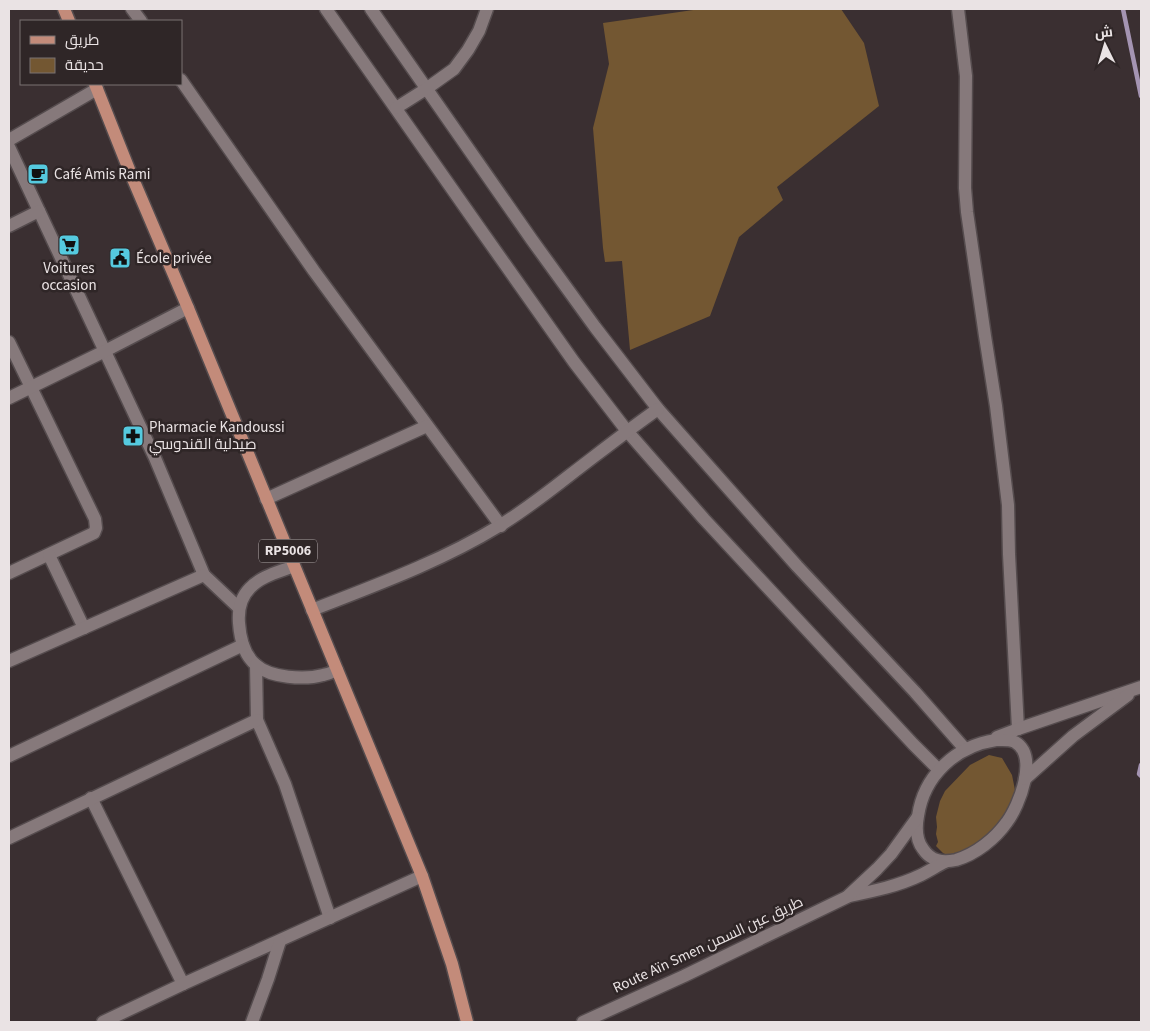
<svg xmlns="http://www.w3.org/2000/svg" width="1150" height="1031" viewBox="0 0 1150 1031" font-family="'Source Sans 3',Cairo,sans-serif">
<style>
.green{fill:#735732}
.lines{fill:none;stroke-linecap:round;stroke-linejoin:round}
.stream{stroke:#a494b2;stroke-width:4.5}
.street-casing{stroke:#554c4e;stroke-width:15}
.secondary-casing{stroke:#554c4e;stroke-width:15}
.primary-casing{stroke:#554c4e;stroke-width:15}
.street{stroke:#86797b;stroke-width:12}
.secondary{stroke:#86797b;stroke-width:12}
.primary{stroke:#c38b7a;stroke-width:12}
.labels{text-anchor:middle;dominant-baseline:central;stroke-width:5;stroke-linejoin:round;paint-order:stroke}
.shield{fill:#2f2627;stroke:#b2aaab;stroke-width:1}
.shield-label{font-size:14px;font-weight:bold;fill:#eae3e4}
.poi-label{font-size:15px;fill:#eae3e4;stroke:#2f2627;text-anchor:start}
.street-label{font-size:15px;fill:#eae3e4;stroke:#2f2627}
</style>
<rect width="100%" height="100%" fill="#3a2f31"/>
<!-- green -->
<g class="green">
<polygon points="700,9 841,9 864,43 879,106 777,187 783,200 739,237 710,316 630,350 622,261 605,262 603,248 593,128 609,64 603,23"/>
<polygon points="989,755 1002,758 1012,775 1016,795 1012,808 988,840 951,857 943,853 936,846 938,842 936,834 937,827 936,817 940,801 945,791 970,765"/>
</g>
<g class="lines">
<!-- stream -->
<g class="stream">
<polyline points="1123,9 1141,96"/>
<polyline points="1141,765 1139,774 1141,776"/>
</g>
<!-- street casing -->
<g class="street-casing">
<g id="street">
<polyline points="132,9 141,21"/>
<polyline points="326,9 478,226 574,362 627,431 704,519 913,744 939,770"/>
<polyline points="371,9 532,240 595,327 658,409 797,566 915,692 965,749"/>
<polyline points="958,9 966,76 965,188 967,212 985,336 996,406 1008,505 1009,554 1018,729"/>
<polyline points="181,80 314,271 501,526"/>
<polyline points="396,108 426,89 454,69 468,50 479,31 487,9"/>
<polyline points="9,140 97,89"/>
<polyline points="9,147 155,458 204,575 239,608"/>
<polyline points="9,226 39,211"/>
<polyline points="9,342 95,519 96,528 94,533 9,573"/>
<polyline points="9,398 105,351 188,308"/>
<polyline points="266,499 427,426"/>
<polyline points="49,555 84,628"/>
<path d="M 294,566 C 279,572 261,576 250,588 C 240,598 238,610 239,623 C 240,638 244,655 256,665 C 270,678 305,680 323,675 C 328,674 333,672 337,670"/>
<path d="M 312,610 C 376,585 440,562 499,526 C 524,511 547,493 570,475 C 599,453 628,430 658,409"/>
<polyline points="9,661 204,575"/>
<polyline points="256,665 257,720 285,784 330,918"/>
<polyline points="9,756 243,645"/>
<polyline points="91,798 183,984"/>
<polyline points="9,838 257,720"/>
<polyline points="103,1022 183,984 422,876"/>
<polyline points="252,1022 268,979 280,941"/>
</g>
</g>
<!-- secondary casing -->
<g class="secondary-casing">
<g id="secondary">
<polyline points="997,737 1018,729 1141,687"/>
<path d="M 996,740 C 1002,740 1009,739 1015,742 C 1039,756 1019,806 1007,822 C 995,839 976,854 956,860 C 942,863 931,861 923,849 C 916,840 916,827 918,816 C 924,775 956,746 996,740 Z"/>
<polyline points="1025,779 1073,736 1128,695"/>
<path d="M 849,896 C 874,891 898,886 921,875 C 929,871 937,866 945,862"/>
<polyline points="583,1022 684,976 847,897 877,869 891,854 917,818"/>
</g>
</g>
<!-- primary casing -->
<g class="primary-casing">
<g id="primary">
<polyline points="64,9 69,21"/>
<polyline points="95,84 130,172 188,308 422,876 452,964 467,1022"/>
</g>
</g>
<!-- street -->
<use href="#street" class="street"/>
<!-- secondary -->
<use href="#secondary" class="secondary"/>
<!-- primary -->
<use href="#primary" class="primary"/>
</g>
<!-- icons -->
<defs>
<g id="cafe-square" transform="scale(1.125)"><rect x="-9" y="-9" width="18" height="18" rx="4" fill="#55cadf" stroke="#2f2627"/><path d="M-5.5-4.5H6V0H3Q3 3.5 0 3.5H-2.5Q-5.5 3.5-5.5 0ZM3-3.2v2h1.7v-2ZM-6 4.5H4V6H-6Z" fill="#111"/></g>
<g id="supermarket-square" transform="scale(1.125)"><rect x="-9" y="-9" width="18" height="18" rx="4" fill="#55cadf" stroke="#2f2627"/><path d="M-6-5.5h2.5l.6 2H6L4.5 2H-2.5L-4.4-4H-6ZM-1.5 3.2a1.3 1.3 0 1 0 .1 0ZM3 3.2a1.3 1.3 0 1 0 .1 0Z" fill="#111"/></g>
<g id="civic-square" transform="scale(1.125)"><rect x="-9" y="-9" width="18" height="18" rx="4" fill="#55cadf" stroke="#2f2627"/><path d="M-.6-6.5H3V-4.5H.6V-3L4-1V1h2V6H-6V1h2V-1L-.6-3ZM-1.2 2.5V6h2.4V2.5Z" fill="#111"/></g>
<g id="pharmacy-square" transform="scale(1.125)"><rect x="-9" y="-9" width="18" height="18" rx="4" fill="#55cadf" stroke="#2f2627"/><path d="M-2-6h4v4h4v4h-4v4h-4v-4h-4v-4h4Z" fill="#111"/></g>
</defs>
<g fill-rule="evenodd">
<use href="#cafe-square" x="38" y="174"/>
<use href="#supermarket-square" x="69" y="245"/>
<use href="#civic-square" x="120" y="258"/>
<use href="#pharmacy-square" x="133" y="436"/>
</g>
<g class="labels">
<!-- shield labels -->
<rect class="shield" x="259" y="539.5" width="58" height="23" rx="4"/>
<g class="shield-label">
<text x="288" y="551">RP5006</text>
</g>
<!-- poi labels -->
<g class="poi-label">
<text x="54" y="174">Café Amis Rami</text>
<text x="136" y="258">École privée</text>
<text x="69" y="268" text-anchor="middle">Voitures<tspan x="69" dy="17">occasion</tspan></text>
<text x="149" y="427">Pharmacie Kandoussi<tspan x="149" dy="17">صيدلية القندوسي</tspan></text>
</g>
<!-- street labels -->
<g class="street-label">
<text transform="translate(708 945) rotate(-25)">Route Aïn Smen طريق عين السمن</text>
</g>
</g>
<!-- border -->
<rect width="1150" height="1031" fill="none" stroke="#eae3e4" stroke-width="20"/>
<!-- legend -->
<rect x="20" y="20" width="162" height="65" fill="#2f2627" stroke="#7a7273"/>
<rect x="30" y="36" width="25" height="8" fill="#c38b7a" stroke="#7a7273"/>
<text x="65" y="45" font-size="15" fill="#eae3e4">طريق</text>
<rect x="30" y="58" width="25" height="15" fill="#735732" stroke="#7a7273"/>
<text x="65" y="70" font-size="15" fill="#eae3e4">حديقة</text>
<!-- north arrow -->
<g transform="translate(1105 45) rotate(355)" stroke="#2f2627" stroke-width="4" paint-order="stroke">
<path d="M0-4L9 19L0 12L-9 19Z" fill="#eae3e4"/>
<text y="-8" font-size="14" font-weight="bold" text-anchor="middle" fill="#eae3e4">ش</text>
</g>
</svg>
